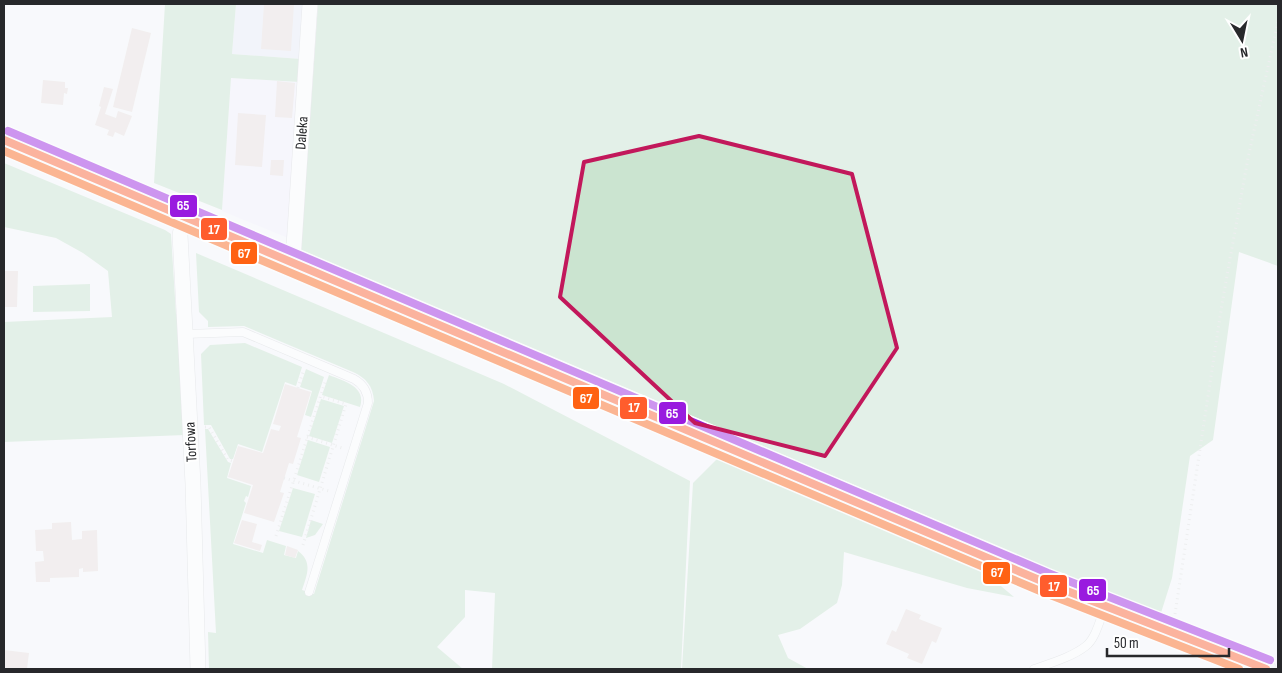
<svg xmlns="http://www.w3.org/2000/svg" width="1282" height="673" viewBox="0 0 1282 673" font-family="'Sofia Sans Condensed',sans-serif">
<style>
.commercial{fill:#f4f1fd}
.built{fill:#ebeef9}
.green{fill:#cbe4d0}
.building{fill:#eae1df}
.lines{fill:none;stroke-linecap:round;stroke-linejoin:round}
.lane-casing{stroke:#d4d5d8;stroke-width:9}
.street-casing{stroke:#d4d5d8;stroke-width:16}
.secondary-casing{stroke:#d4d5d8;stroke-width:21}
.path{stroke:#e1e1e2;stroke-width:3;stroke-dasharray:1 4;stroke-linecap:butt}
.lane{stroke:#fefeff;stroke-width:8}
.street{stroke:#fefeff;stroke-width:15}
.secondary{stroke:#f4f7f9;stroke-width:20}
.bus-1-casing{stroke:#fff;stroke-width:11}
.bus-2-casing{stroke:#fff;stroke-width:11}
.bus-3-casing{stroke:#fff;stroke-width:11}
.bus-1{stroke:#ff5d2d;stroke-width:8}
.bus-2{stroke:#ff6213;stroke-width:8}
.bus-3{stroke:#991bdf;stroke-width:8}
.marked{fill:none;stroke:#c2185b;stroke-width:4;stroke-linejoin:round}
.labels{text-anchor:middle;dominant-baseline:central;stroke-width:4;stroke-linejoin:round;paint-order:stroke}
.street-label{font-size:15px;fill:#27282b;stroke:#fff}
.line-badge{stroke:#fff;stroke-width:2}
.badge-label{font-size:14px;text-anchor:middle;font-weight:bold;fill:#fff}
</style>
<rect width="100%" height="100%" fill="#f8f9fc"/>
<!-- commercial -->
<polygon class="commercial" points="231,78 299,82 288,238 222,211"/>
<!-- built -->
<polygon class="built" points="236,4 304,4 301,59 232,54"/>
<!-- green -->
<g class="green">
<polygon points="165,4 236,4 232,54 301,59 299,82 231,78 222,210 154,183"/>
<polygon points="318,4 1278,4 1278,266 1239,252 1213,440 1190,456 1172,578 1160,616 918,512 301,250"/>
<polygon points="4,163 165,230 171,234 176,314 179,315 185,435 4,442 4,322 112,317 108,271 83,253 56,238 4,227"/>
<path d="M 196,253 L 504,384 L 690,481 L 681,669 L 492,669 L 495,593 L 465,590 L 465,617 L 437,647 L 463,669 L 209,669 L 208,632 L 216,633 L 205,429 L 208,429 L 228,462 L 231,463 L 227,478 L 251,486 L 248,497 L 246,496 L 244,501 L 246,503 L 233,544 L 263,553 L 267,540 L 286,546 L 284,555 L 296,558 L 298,551 C 313,562 307,575 302,590 L 314,594 L 374,401 C 373,386 366,378 353,372 L 244,326 L 208,327 L 208,321 L 199,312 Z"/>
<polygon points="90,284 90,311 33,312 33,286"/>
<polygon points="245,343 302,367 296,386 285,382 262,452 238,444 233,459 230,459 211,425 204,425 201,354 210,345"/>
<polygon points="306,369 324,377 311,417 305,415 312,391 300,387"/>
<path d="M 329,375 C 344,381 367,387 360,407 L 322,395 Z"/>
<polygon points="321,399 344,406 332,443 309,436"/>
<polygon points="308,440 330,447 319,482 297,475"/>
<polygon points="721,455 983,571 1014,597 967,588 844,552 842,585 837,603 800,629 778,635 788,658 808,669 682,669 693,483"/>
<polygon points="293,488 315,494 302,537 279,531"/>
<polygon points="311,520 323,524 315,535 306,538"/>
</g>
<!-- building -->
<g class="building">
<polygon points="264,4 294,4 291,51 261,49"/>
<polygon points="132,28 151,33 132,112 113,107"/>
<polygon points="43,80 65,82 65,88 68,88 67,94 64,93 63,105 41,103"/>
<polygon points="277,81 295,83 292,118 275,117"/>
<polygon points="104,87 113,89 105,114 116,118 118,111 132,116 124,136 115,132 113,137 107,135 109,130 95,125 101,107 99,106"/>
<polygon points="238,113 266,115 262,167 235,165"/>
<polygon points="271,160 284,160 283,176 270,175"/>
<polygon points="4,271 18,271 17,307 4,307"/>
<polygon points="285,384 311,392 297,437 301,438 293,464 289,463 280,492 284,493 274,522 244,513 253,485 228,477 238,446 263,453 271,429 279,431 281,426 273,424"/>
<polygon points="242,520 257,524 252,542 262,545 260,551 234,543"/>
<polygon points="71,522 72,540 82,539 82,531 97,530 98,571 83,572 83,568 79,569 79,577 50,578 50,582 36,582 35,562 44,561 43,551 36,551 35,530 52,529 52,523"/>
<polygon points="287,546 298,550 295,558 285,555"/>
<polygon points="906,609 921,615 919,619 942,628 936,643 932,641 922,664 907,658 909,654 886,644 892,630 896,632"/>
<polygon points="4,650 29,653 27,669 4,669"/>
</g>
<g class="lines">
<!-- lane casing -->
<g class="lane-casing">
<g id="lane">
<path d="M 186,334 L 243,332 L 354,379 C 363,384 368,392 368,403 L 309,592"/>
<path d="M 1034,669 C 1051,663 1072,657 1086,646 C 1096,638 1100,619 1105,607"/>
</g>
</g>
<!-- street casing -->
<g class="street-casing">
<g id="street">
<polyline points="184,215 180,235 193,484 198,669"/>
<polyline points="293,261 310,4"/>
</g>
</g>
<!-- secondary casing -->
<g class="secondary-casing">
<polyline id="secondary" points="4,140 1044,582 1266,669"/>
</g>
<!-- path -->
<g class="path">
<polyline points="298,388 304,369"/>
<polyline points="205,427 209,427 228,460 233,461"/>
<polyline points="307,437 342,448"/>
<polyline points="284,478 329,491"/>
<polyline points="276,536 326,379"/>
<polyline points="303,545 346,404 320,396"/>
<polyline points="1175,614 1222,304 1248,158 1278,21"/>
</g>
<!-- lane -->
<use href="#lane" class="lane"/>
<!-- street -->
<use href="#street" class="street"/>
<!-- secondary -->
<use href="#secondary" class="secondary"/>
<!-- bus-1 casing -->
<g class="bus-1-casing">
<polyline id="bus-1" points="4,140 1044,582 1266,669"/>
</g>
<!-- bus-2 casing -->
<g class="bus-2-casing">
<polyline id="bus-2" points="4,151 1040,591 1239,669"/>
</g>
<!-- bus-3 casing -->
<g class="bus-3-casing">
<polyline id="bus-3" points="8,131 1048,573 1270,660"/>
</g>
<!-- bus-1 -->
<use href="#bus-1" class="bus-1"/>
<!-- bus-2 -->
<use href="#bus-2" class="bus-2"/>
<!-- bus-3 -->
<use href="#bus-3" class="bus-3"/>
</g>
<!-- marked area -->
<path d="M0 0H1282V673H0ZM 699,136 L 852,174 L 897,348 L 825,456 L 695,423 L 560,297 L 584,162 Z" fill="#f8f9fc" fill-opacity=".55" fill-rule="evenodd"/>
<path class="marked" d="M 699,136 L 852,174 L 897,348 L 825,456 L 695,423 L 560,297 L 584,162 Z"/>
<g class="labels">
<!-- street labels -->
<g class="street-label">
<text transform="translate(302 133) rotate(-86)">Daleka</text>
<text transform="translate(191 442) rotate(-93)">Torfowa</text>
</g>
</g>
<g class="line-badge">
<rect x="169" y="194" width="29" height="24" rx="5" fill="#991bdf"/>
<rect x="200" y="217" width="28" height="24" rx="5" fill="#ff5d2d"/>
<rect x="230" y="241" width="28" height="24" rx="5" fill="#ff6213"/>
<rect x="572" y="386" width="28" height="24" rx="5" fill="#ff6213"/>
<rect x="619" y="396" width="29" height="24" rx="5" fill="#ff5d2d"/>
<rect x="658" y="401" width="29" height="24" rx="5" fill="#991bdf"/>
<rect x="982" y="561" width="29" height="24" rx="5" fill="#ff6213"/>
<rect x="1039" y="574" width="29" height="24" rx="5" fill="#ff5d2d"/>
<rect x="1078" y="578" width="29" height="24" rx="5" fill="#991bdf"/>
</g>
<g class="badge-label">
<text x="183" y="210">65</text>
<text x="214" y="234">17</text>
<text x="244" y="258">67</text>
<text x="586" y="403">67</text>
<text x="634" y="412">17</text>
<text x="672" y="418">65</text>
<text x="997" y="577">67</text>
<text x="1054" y="591">17</text>
<text x="1093" y="595">65</text>
</g>
<!-- border -->
<rect width="1282" height="673" fill="none" stroke="#27282b" stroke-width="10"/>
<!-- north arrow -->
<g transform="translate(1242 40) rotate(170)" stroke="#ffffff" stroke-width="4" paint-order="stroke">
<path d="M0-4L9 19L0 12L-9 19Z" fill="#27282b"/>
<text y="-8" font-size="14" font-weight="bold" text-anchor="middle" fill="#27282b">N</text>
</g>
<!-- scale -->
<path d="M1107 648v8h122v-8" fill="none" stroke="#27282b" stroke-width="2.5"/>
<text x="1114" y="648" font-size="15" fill="#27282b" stroke="#ffffff" stroke-width="4" paint-order="stroke">50 m</text>
</svg>
